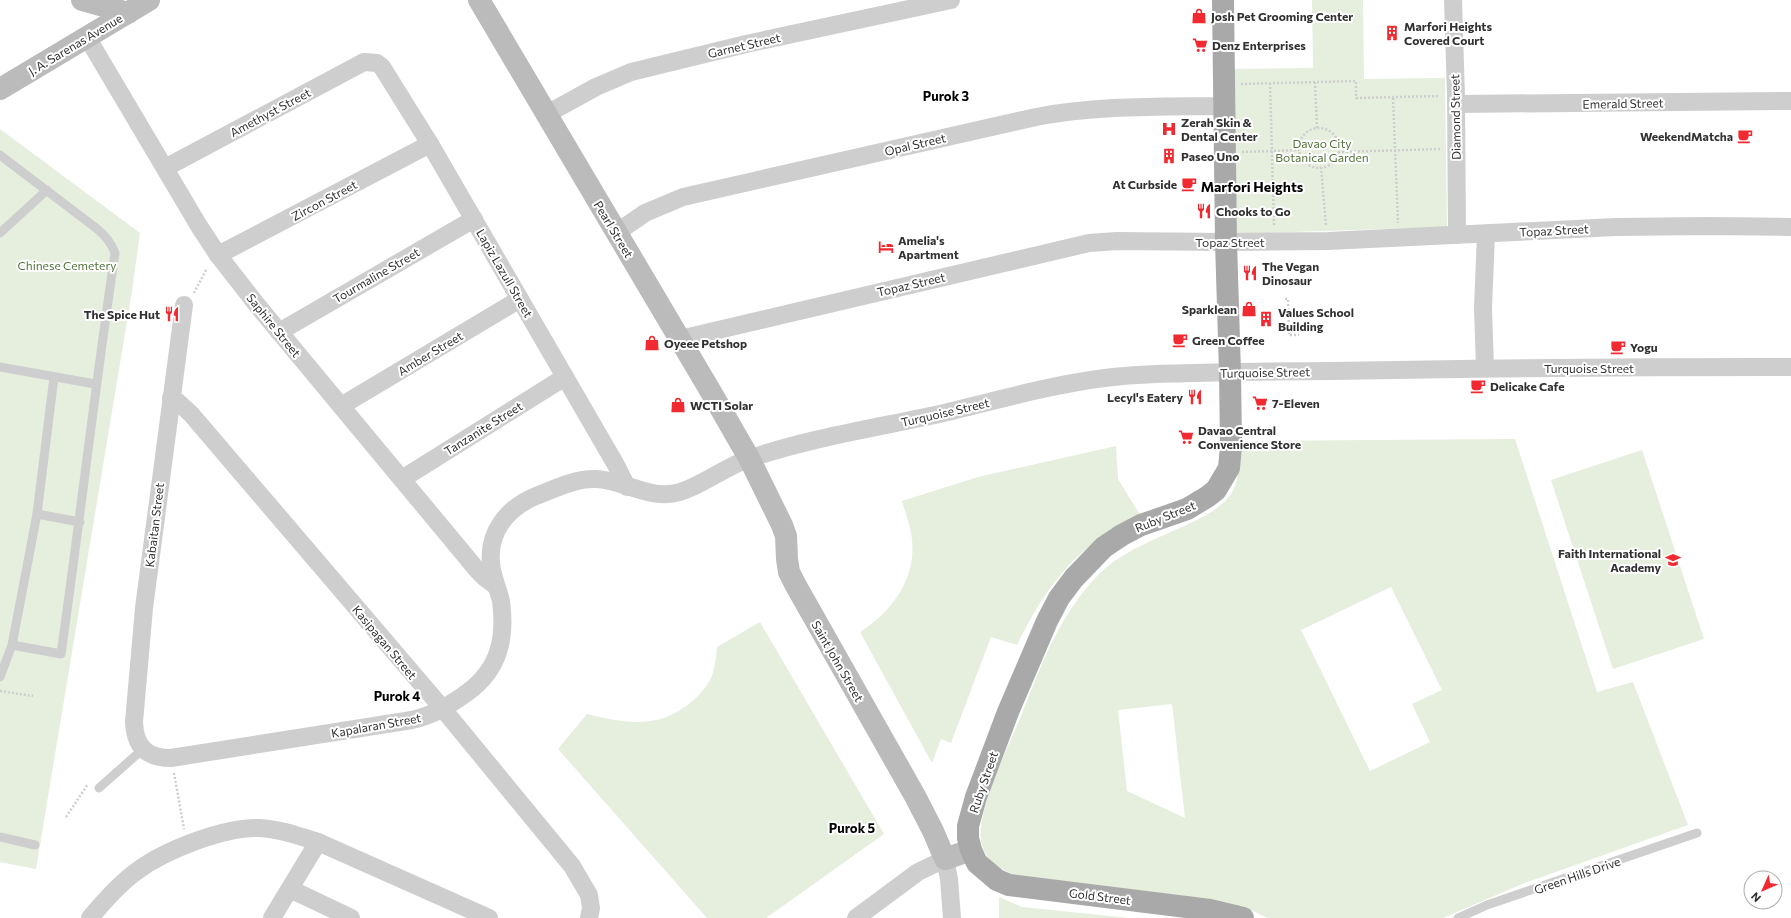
<svg xmlns="http://www.w3.org/2000/svg" width="1791" height="918" viewBox="0 0 1791 918" font-family="Commissioner,sans-serif">
<style>
.green{fill:#e6eede;fill-rule:evenodd}
.lines{fill:none;stroke-linecap:round;stroke-linejoin:round}
.path{stroke:#cecece;stroke-width:2.5;stroke-dasharray:2 2;stroke-linecap:butt}
.lane{stroke:#cecece;stroke-width:9}
.street{stroke:#cecece;stroke-width:18}
.secondary{stroke:#bbb;stroke-width:22}
.primary{stroke:#a9a9a9;stroke-width:22}
.labels{text-anchor:middle;dominant-baseline:central;stroke-width:4;stroke-linejoin:round;paint-order:stroke}
.poi-label{font-size:12px;font-weight:bold;fill:#313131;stroke:#fff;text-anchor:start}
.street-label{font-size:12px;fill:#313131;stroke:#fff}
.park-label{font-size:12px;fill:#52713a;stroke:#fff}
.neighbourhood-label{font-size:13px;font-weight:bold;fill:#000;stroke:#fff}
.quarter-label{font-size:14px;font-weight:bold;fill:#000;stroke:#fff}
</style>
<rect width="100%" height="100%" fill="#fff"/>
<!-- green -->
<g class="green">
<polygon points="1312,0 1363,0 1364,79 1445,78 1447,227 1233,234 1233,69 1313,68"/>
<polygon points="0,129 140,233 132,291 36,869 0,862"/>
<path d="M 1515,439 L 1597,692 L 1633,682 L 1688,825 L 1522,884 L 1443,918 L 1267,918 L 1253,911 L 1235,906 L 1017,876 C 1001,870 983,859 981,840 C 977,809 1011,741 1023,711 C 1034,684 1044,655 1059,629 C 1070,609 1084,589 1100,573 C 1123,551 1156,539 1184,526 C 1200,519 1216,511 1227,499 C 1242,483 1238,461 1238,441 ZM 1391,587 L 1442,690 L 1412,704 L 1430,742 L 1370,771 L 1301,630 ZM 1172,704 L 1185,818 L 1127,791 L 1118,710 Z"/>
<path d="M 1116,446 L 1118,479 L 1142,518 C 1128,524 1113,529 1101,538 C 1061,565 1038,603 1017,645 L 991,637 L 951,743 L 941,739 L 932,763 L 860,632 C 894,610 919,575 911,533 C 909,522 905,511 902,501 L 978,477 Z"/>
<polygon points="1642,450 1704,639 1613,669 1551,480"/>
<path d="M 760,622 L 884,834 L 766,918 L 707,918 L 558,749 L 587,714 C 608,719 629,724 651,721 C 674,718 699,700 710,680 C 715,670 716,659 717,647 Z"/>
<polygon points="999,897 1022,907 1129,918 999,918"/>
</g>
<g class="lines">
<!-- path -->
<g class="path">
<polyline points="1315,82 1317,128"/>
<polyline points="1270,83 1274,225"/>
<polyline points="1241,84 1356,81 1356,98 1440,96"/>
<polyline points="1393,98 1398,223"/>
<circle cx="1319" cy="148" r="20"/>
<polyline points="1242,152 1299,150"/>
<polyline points="1338,152 1442,149"/>
<polyline points="1321,167 1326,226"/>
<polyline points="194,293 207,268"/>
<polyline points="1285,299 1288,299 1289,335 1299,335"/>
<polyline points="0,691 33,696"/>
<polyline points="174,773 184,829"/>
<polyline points="66,817 88,784"/>
</g>
<!-- lane -->
<g class="lane">
<path d="M 0,155 L 96,228 C 105,235 111,242 115,253 C 95,387 80,520 61,654 L 12,645"/>
<polyline points="0,233 47,190"/>
<polyline points="0,367 95,384"/>
<polyline points="37,514 80,522"/>
<polyline points="0,677 12,645 37,514 54,377"/>
<polyline points="99,788 143,749"/>
<polyline points="0,837 35,845"/>
<polyline points="1458,918 1487,905 1697,833"/>
</g>
<!-- street -->
<g class="street">
<polyline points="1453,0 1456,96 1457,235"/>
<polyline points="87,37 199,226 218,255 257,305 478,571 484,577 496,586"/>
<polyline points="1456,104 1791,101"/>
<polyline points="545,115 596,87 631,72 746,44 951,0"/>
<polyline points="165,168 364,62 377,63 382,67 430,144 616,465 627,487"/>
<path d="M 616,233 L 645,213 L 683,197 L 1036,117 C 1099,105 1161,107 1225,106"/>
<polyline points="218,255 430,144"/>
<path d="M 184,305 L 144,608 L 134,722 C 135,747 147,758 171,758 L 412,720 C 434,715 450,705 468,692 C 499,669 506,639 501,601 C 498,588 492,576 491,563 C 488,532 507,508 536,496 C 554,489 576,478 596,479 C 625,480 650,501 680,492 C 705,484 726,466 751,458 C 811,438 874,428 935,415 C 992,402 1048,385 1105,378 C 1133,374 1163,374 1191,373 C 1239,372 1286,371 1333,371 C 1486,368 1638,367 1791,367"/>
<polyline points="279,332 474,219"/>
<polyline points="680,339 1089,243 1117,241 1226,242 1328,241 1616,227 1708,226 1791,227"/>
<polyline points="1485,368 1483,308 1486,234"/>
<polyline points="171,398 178,402 191,414 443,709 572,866 589,895 591,908 589,918"/>
<polyline points="341,406 520,299"/>
<polyline points="402,479 565,377"/>
<polyline points="290,889 351,918"/>
<path d="M 90,918 C 104,901 119,884 137,871 C 165,850 224,827 259,828 C 279,829 299,836 318,842 L 489,918"/>
<polyline points="272,918 318,842"/>
<polyline points="856,918 918,872 945,859 949,879 952,918"/>
</g>
<!-- secondary -->
<g class="secondary">
<polyline points="82,0 128,13"/>
<polyline points="479,0 711,392 749,458 782,525 786,536 787,559 789,572 795,584 915,796 933,831 945,859 971,850"/>
<polyline points="0,89 149,0"/>
</g>
<!-- primary -->
<polyline class="primary" points="1223,0 1226,242 1230,372 1231,446 1229,468 1216,490 1207,497 1187,509 1141,525 1122,535 1104,547 1074,578 1059,598 1047,621 1008,712 976,797 968,826 968,838 971,850 977,863 997,880 1009,885 1210,910 1243,918"/>
</g>
<!-- icons -->
<defs>
<g id="shop-bare" transform="scale(1.2)"><path d="M-5-2.5h2.3a2.7 3.5 0 0 1 5.4 0H5L5.5 6h-11ZM-1.5-2.5h3a1.5 2.3 0 0 0-3 0Z" fill="#f12930" stroke="#fff" stroke-width="2.5" paint-order="stroke"/></g>
<g id="building-bare" transform="scale(1.2)"><path d="M-4-6H4V6H1V3H-1V6H-4ZM-2.5-4.3h1.7v1.8h-1.7ZM.8-4.3h1.7v1.8H.8ZM-2.5-1h1.7V.8h-1.7ZM.8-1h1.7V.8H.8Z" fill="#f12930" stroke="#fff" stroke-width="2.5" paint-order="stroke"/></g>
<g id="supermarket-bare" transform="scale(1.2)"><path d="M-6-5.5h2.5l.6 2H6L4.5 2H-2.5L-4.4-4H-6ZM-1.5 3.2a1.3 1.3 0 1 0 .1 0ZM3 3.2a1.3 1.3 0 1 0 .1 0Z" fill="#f12930" stroke="#fff" stroke-width="2.5" paint-order="stroke"/></g>
<g id="hospital-bare" transform="scale(1.2)"><path d="M-5-5h3v3.5h4V-5h3V5h-3V1.5h-4V5h-3Z" fill="#f12930" stroke="#fff" stroke-width="2.5" paint-order="stroke"/></g>
<g id="cafe-bare" transform="scale(1.2)"><path d="M-5.5-4.5H6V0H3Q3 3.5 0 3.5H-2.5Q-5.5 3.5-5.5 0ZM3-3.2v2h1.7v-2ZM-6 4.5H4V6H-6Z" fill="#f12930" stroke="#fff" stroke-width="2.5" paint-order="stroke"/></g>
<g id="restaurant-bare" transform="scale(1.2)"><path d="M-5-6h1v4h1v-4h1v4h1v-4h1v5L-1.5 .5V6h-2V.5L-5-1ZM5-6V6H3V1.5H1.5Q1.5-4 5-6Z" fill="#f12930" stroke="#fff" stroke-width="2.5" paint-order="stroke"/></g>
<g id="hotel-bare" transform="scale(1.2)"><path d="M-6-4.5h1.5V1H6V5H4.5V3h-9V5H-6ZM-4 0a1.8 1.8 0 1 1 3.6 0ZM.5 0V-2.5h3Q6-2.5 6 0Z" fill="#f12930" stroke="#fff" stroke-width="2.5" paint-order="stroke"/></g>
<g id="school-bare" transform="scale(1.2)"><path d="M0-5L7-2L0 1L-7-2ZM-4 1L0 2.5L4 1V4Q0 6-4 4Z" fill="#f12930" stroke="#fff" stroke-width="2.5" paint-order="stroke"/></g>
</defs>
<g fill-rule="evenodd">
<use href="#shop-bare" x="1199" y="16"/>
<use href="#building-bare" x="1392" y="33"/>
<use href="#supermarket-bare" x="1200" y="45"/>
<use href="#hospital-bare" x="1169" y="129"/>
<use href="#cafe-bare" x="1745" y="136"/>
<use href="#building-bare" x="1169" y="156"/>
<use href="#cafe-bare" x="1189" y="184"/>
<use href="#restaurant-bare" x="1204" y="211"/>
<use href="#hotel-bare" x="886" y="247"/>
<use href="#restaurant-bare" x="1250" y="273"/>
<use href="#shop-bare" x="1249" y="309"/>
<use href="#restaurant-bare" x="172" y="314"/>
<use href="#building-bare" x="1266" y="319"/>
<use href="#cafe-bare" x="1180" y="340"/>
<use href="#shop-bare" x="652" y="343"/>
<use href="#cafe-bare" x="1618" y="347"/>
<use href="#cafe-bare" x="1478" y="386"/>
<use href="#restaurant-bare" x="1195" y="397"/>
<use href="#supermarket-bare" x="1260" y="403"/>
<use href="#shop-bare" x="678" y="405"/>
<use href="#supermarket-bare" x="1186" y="437"/>
<use href="#school-bare" x="1673" y="560"/>
</g>
<g class="labels">
<!-- poi labels -->
<g class="poi-label">
<text x="1211" y="16">Josh Pet Grooming Center</text>
<text x="1404" y="26">Marfori Heights<tspan x="1404" dy="14">Covered Court</tspan></text>
<text x="1212" y="45">Denz Enterprises</text>
<text x="1181" y="122">Zerah Skin &amp;<tspan x="1181" dy="14">Dental Center</tspan></text>
<text x="1733" y="136" text-anchor="end">WeekendMatcha</text>
<text x="1181" y="156">Paseo Uno</text>
<text x="1177" y="184" text-anchor="end">At Curbside</text>
<text x="1216" y="211">Chooks to Go</text>
<text x="898" y="240">Amelia's<tspan x="898" dy="14">Apartment</tspan></text>
<text x="1262" y="266">The Vegan<tspan x="1262" dy="14">Dinosaur</tspan></text>
<text x="1237" y="309" text-anchor="end">Sparklean</text>
<text x="1278" y="312">Values School<tspan x="1278" dy="14">Building</tspan></text>
<text x="160" y="314" text-anchor="end">The Spice Hut</text>
<text x="1192" y="340">Green Coffee</text>
<text x="664" y="343">Oyeee Petshop</text>
<text x="1630" y="347">Yogu</text>
<text x="1490" y="386">Delicake Cafe</text>
<text x="1183" y="397" text-anchor="end">Lecyl's Eatery</text>
<text x="1272" y="403">7-Eleven</text>
<text x="690" y="405">WCTI Solar</text>
<text x="1198" y="430">Davao Central<tspan x="1198" dy="14">Convenience Store</tspan></text>
<text x="1661" y="553" text-anchor="end">Faith International<tspan x="1661" dy="14">Academy</tspan></text>
</g>
<!-- street labels -->
<g class="street-label">
<text transform="translate(75 44) rotate(-31)">J. A. Sarenas Avenue</text>
<text transform="translate(744 45) rotate(-13)">Garnet Street</text>
<text transform="translate(1623 103) rotate(-1)">Emerald Street</text>
<text transform="translate(270 112) rotate(-28)">Amethyst Street</text>
<text transform="translate(1455 117) rotate(-91)">Diamond Street</text>
<text transform="translate(915 144) rotate(-13)">Opal Street</text>
<text transform="translate(324 200) rotate(-28)">Zircon Street</text>
<text transform="translate(614 229) rotate(59)">Pearl Street</text>
<text transform="translate(1554 230) rotate(-3)">Topaz Street</text>
<text x="1230" y="242">Topaz Street</text>
<text transform="translate(505 273) rotate(60)">Lapiz Lazull Street</text>
<text transform="translate(376 275) rotate(-30)">Tourmaline Street</text>
<text transform="translate(911 284) rotate(-13)">Topaz Street</text>
<text transform="translate(274 325) rotate(51)">Saphire Street</text>
<text transform="translate(430 353) rotate(-31)">Amber Street</text>
<text x="1589" y="368">Turquoise Street</text>
<text transform="translate(1265 372) rotate(-1)">Turquoise Street</text>
<text transform="translate(945 412) rotate(-13)">Turquoise Street</text>
<text transform="translate(483 428) rotate(-32)">Tanzanite Street</text>
<text transform="translate(1165 516) rotate(-22)">Ruby Street</text>
<text transform="translate(154 525) rotate(-83)">Kabaitan Street</text>
<text transform="translate(385 642) rotate(50)">Kasipagan Street</text>
<text transform="translate(838 661) rotate(60)">Saint John Street</text>
<text transform="translate(376 725) rotate(-10)">Kapalaran Street</text>
<text transform="translate(983 782) rotate(-71)">Ruby Street</text>
<text transform="translate(1577 875) rotate(-19)">Green Hills Drive</text>
<text transform="translate(1100 896) rotate(7)">Gold Street</text>
</g>
<!-- park labels -->
<g class="park-label">
<text x="1322" y="143">Davao City<tspan x="1322" dy="14">Botanical Garden</tspan></text>
<text x="67" y="265">Chinese Cemetery</text>
</g>
<!-- neighbourhood labels -->
<g class="neighbourhood-label">
<text x="946" y="96">Purok 3</text>
<text x="397" y="696">Purok 4</text>
<text x="852" y="828">Purok 5</text>
</g>
<!-- quarter labels -->
<g class="quarter-label">
<text x="1252" y="186">Marfori Heights</text>
</g>
</g>
<!-- north arrow -->
<g transform="translate(1763 890) rotate(225)"><circle r="19" fill="#ffffff" stroke="#adadad"/>
<path d="M0-3L7 15L0 10L-7 15Z" fill="#f12930"/>
<text y="-6" font-size="11" font-weight="bold" text-anchor="middle" fill="#313131">N</text>
</g>
</svg>
